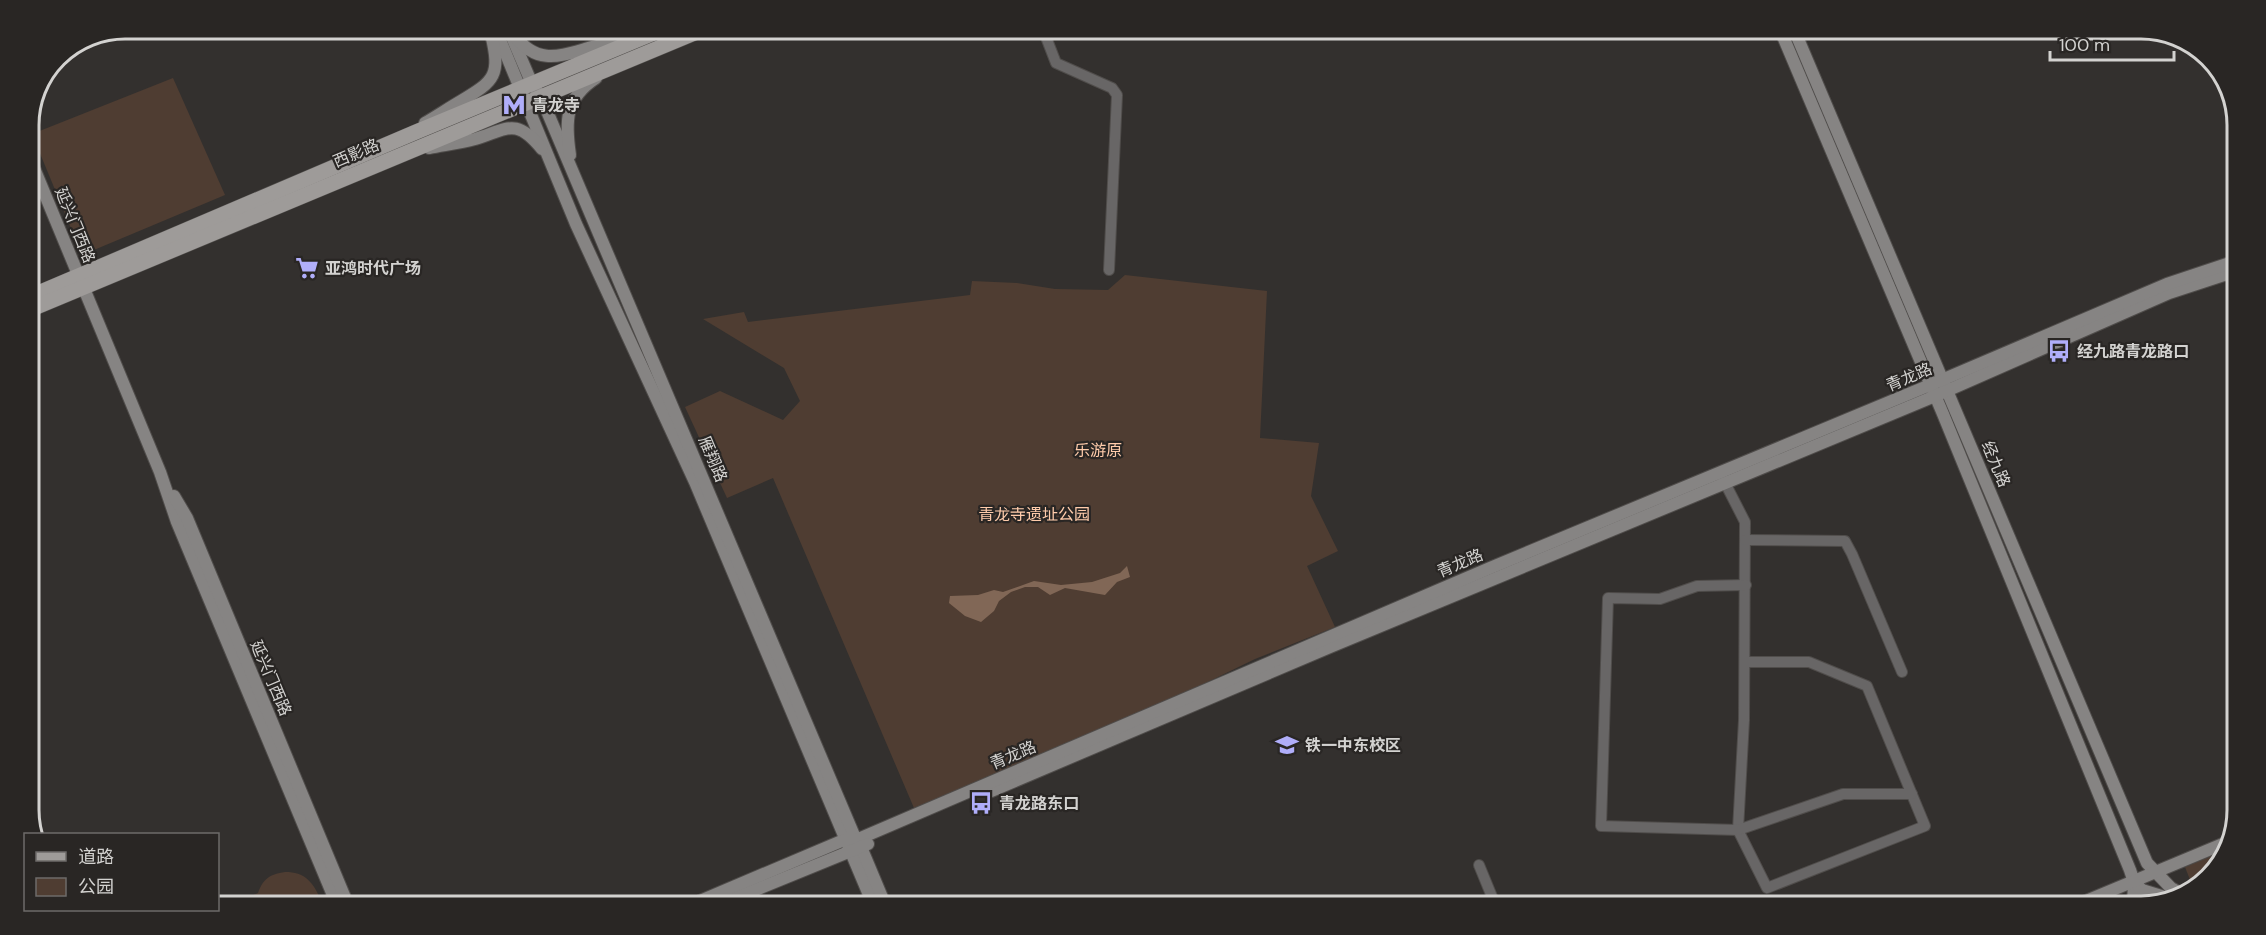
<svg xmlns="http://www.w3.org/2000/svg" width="2266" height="935" viewBox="0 0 2266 935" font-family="'DM Sans','Noto Sans SC',sans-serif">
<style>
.green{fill:#4f3d32}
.water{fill:#816756}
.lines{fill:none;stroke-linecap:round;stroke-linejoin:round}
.street-casing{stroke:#504d4b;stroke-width:12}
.secondary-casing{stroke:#504d4b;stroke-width:14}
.primary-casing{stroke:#504d4b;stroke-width:16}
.street{stroke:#686666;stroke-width:10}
.secondary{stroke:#868483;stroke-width:12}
.primary{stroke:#9e9b99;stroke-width:15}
.labels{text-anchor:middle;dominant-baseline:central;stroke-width:4.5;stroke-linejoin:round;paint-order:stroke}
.poi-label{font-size:16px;font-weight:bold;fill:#d3d2d0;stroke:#292624;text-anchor:start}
.street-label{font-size:16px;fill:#d3d2d0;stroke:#292624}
.park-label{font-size:16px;fill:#ffccab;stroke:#292624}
.rim{fill:none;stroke:#d3d2d0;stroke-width:3}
</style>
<rect width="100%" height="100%" fill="#33302e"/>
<!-- green -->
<g class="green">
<polygon points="173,78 225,195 82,255 32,134"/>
<polygon points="1125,275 1267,291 1260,438 1319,443 1311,496 1338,551 1307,566 1335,627 1255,659 1113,728 914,808 773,478 727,498 685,407 720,391 783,420 800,401 784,368 703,319 744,312 748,322 970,295 972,281 1017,283 1055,289 1108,290"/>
<polygon points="2228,849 2195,890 2194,890 2185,867"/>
<path d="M 285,872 C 305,872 313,882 321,900 L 252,900 L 251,896 L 258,893 C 263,879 270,874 285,872 Z"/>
</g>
<!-- water -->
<polygon class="water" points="1127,566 1130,577 1117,582 1105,595 1065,588 1050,595 1038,587 1025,587 1011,592 999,601 994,611 981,622 965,616 949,603 950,596 978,595 994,590 1003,592 1034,581 1061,585 1092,582 1120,573"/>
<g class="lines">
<!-- street casing -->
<g class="street-casing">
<g id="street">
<polyline points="1044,32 1056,63 1112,88 1117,95 1109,270"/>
<polyline points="1722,477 1745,522 1744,720 1738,830 1767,888 1925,826 1867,686 1809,662 1745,662"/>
<polyline points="1745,540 1845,541 1852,554 1902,672"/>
<polyline points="1746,585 1697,586 1660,599 1608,598 1601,826 1738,830 1843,794 1912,794"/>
<polyline points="1479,865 1495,904"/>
</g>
</g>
<!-- secondary casing -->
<g class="secondary-casing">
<g id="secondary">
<polyline points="496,30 576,224 695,482 872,902"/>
<polyline points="509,30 532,84 541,97 856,840 861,847 884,902"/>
<polyline points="1782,34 1943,414 2130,870 2134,882 2133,906"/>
<polyline points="1796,34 2147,863 2171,888 2182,894"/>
<path d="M 514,35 C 536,64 557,57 585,49 C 597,45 610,44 622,43"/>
<path d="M 425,123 C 437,116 449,108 461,101 C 495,81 501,75 491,34"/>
<path d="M 429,148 C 444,145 460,143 475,139 C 508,129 516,117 542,149"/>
<path d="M 570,155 C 565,121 565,98 596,78"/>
<polyline points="29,156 160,472 177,522 335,900"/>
<polyline points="174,496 187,518 346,900"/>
<polyline points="989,792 1330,647 1935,396 2169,293 2236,271"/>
<polyline points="2134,882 2142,890 2168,898"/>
<polyline points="700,901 844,840 856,840 1490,568 1930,385 2167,284 2236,261"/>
<polyline points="726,902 868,844"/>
<polyline points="2074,906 2230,841"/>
</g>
</g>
<!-- primary casing -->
<g class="primary-casing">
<g id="primary">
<polyline points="29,297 416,132 661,30"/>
<polyline points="29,310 699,31"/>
</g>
</g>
<!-- street -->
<use href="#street" class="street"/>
<!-- secondary -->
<use href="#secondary" class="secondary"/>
<!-- primary -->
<use href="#primary" class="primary"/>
</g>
<!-- icons -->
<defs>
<g id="metro-bare" transform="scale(1.8)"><path d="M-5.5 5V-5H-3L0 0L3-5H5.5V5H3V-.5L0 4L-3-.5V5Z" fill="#b0aefa" stroke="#292624" stroke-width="2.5" paint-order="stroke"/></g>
<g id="supermarket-bare" transform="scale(1.8)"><path d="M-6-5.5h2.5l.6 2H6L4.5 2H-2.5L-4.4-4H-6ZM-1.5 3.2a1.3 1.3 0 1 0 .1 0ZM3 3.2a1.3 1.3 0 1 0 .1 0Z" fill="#b0aefa" stroke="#292624" stroke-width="2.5" paint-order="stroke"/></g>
<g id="bus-bare" transform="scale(1.8)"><path d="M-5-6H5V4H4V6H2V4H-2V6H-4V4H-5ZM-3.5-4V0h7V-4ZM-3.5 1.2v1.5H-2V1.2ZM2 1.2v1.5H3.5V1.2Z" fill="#b0aefa" stroke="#292624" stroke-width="2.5" paint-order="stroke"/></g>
<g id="school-bare" transform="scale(1.8)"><path d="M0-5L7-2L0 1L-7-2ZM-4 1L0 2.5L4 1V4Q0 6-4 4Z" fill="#b0aefa" stroke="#292624" stroke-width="2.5" paint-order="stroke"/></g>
</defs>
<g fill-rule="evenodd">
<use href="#metro-bare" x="514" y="105"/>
<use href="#supermarket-bare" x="307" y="268"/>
<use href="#bus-bare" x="2059" y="351"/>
<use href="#school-bare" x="1287" y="745"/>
<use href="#bus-bare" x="981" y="803"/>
</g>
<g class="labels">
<!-- poi labels -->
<g class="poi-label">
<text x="532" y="105">青龙寺</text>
<text x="325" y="268">亚鸿时代广场</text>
<text x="2077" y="351">经九路青龙路口</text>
<text x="1305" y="745">铁一中东校区</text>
<text x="999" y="803">青龙路东口</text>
</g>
<!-- street labels -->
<g class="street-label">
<text transform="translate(356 153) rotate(-23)">西影路</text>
<text transform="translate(75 225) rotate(68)">延兴门西路</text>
<text transform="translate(1909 377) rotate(-23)">青龙路</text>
<text transform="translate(713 459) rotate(67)">雁翔路</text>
<text transform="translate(1996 464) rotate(67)">经九路</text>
<text transform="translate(1460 563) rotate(-23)">青龙路</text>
<text transform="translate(271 678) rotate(67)">延兴门西路</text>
<text transform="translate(1013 755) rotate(-23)">青龙路</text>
</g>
<!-- park labels -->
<g class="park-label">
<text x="1098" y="450">乐游原</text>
<text x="1034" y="514">青龙寺遗址公园</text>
</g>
</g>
<!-- crop -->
<path d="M0 0H2266V935H0ZM125 39H2141A86 86 0 0 1 2227 125V810A86 86 0 0 1 2141 896H125A86 86 0 0 1 39 810V125A86 86 0 0 1 125 39Z" fill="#292624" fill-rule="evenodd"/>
<path class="rim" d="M125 39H2141A86 86 0 0 1 2227 125V810A86 86 0 0 1 2141 896H125A86 86 0 0 1 39 810V125A86 86 0 0 1 125 39Z"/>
<!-- legend -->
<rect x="24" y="833" width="195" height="78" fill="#292624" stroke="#6d6b69" stroke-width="1.5"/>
<rect x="36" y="852" width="30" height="9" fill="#9e9b99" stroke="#6d6b69" stroke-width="1.5"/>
<text x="78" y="863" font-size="18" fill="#d3d2d0">道路</text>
<rect x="36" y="878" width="30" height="18" fill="#4f3d32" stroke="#6d6b69" stroke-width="1.5"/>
<text x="78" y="893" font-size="18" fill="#d3d2d0">公园</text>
<!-- scale -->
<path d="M2050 51v9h124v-9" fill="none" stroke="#d3d2d0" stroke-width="3"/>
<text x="2059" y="51" font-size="18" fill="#d3d2d0" stroke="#292624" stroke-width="4.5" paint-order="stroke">100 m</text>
</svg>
